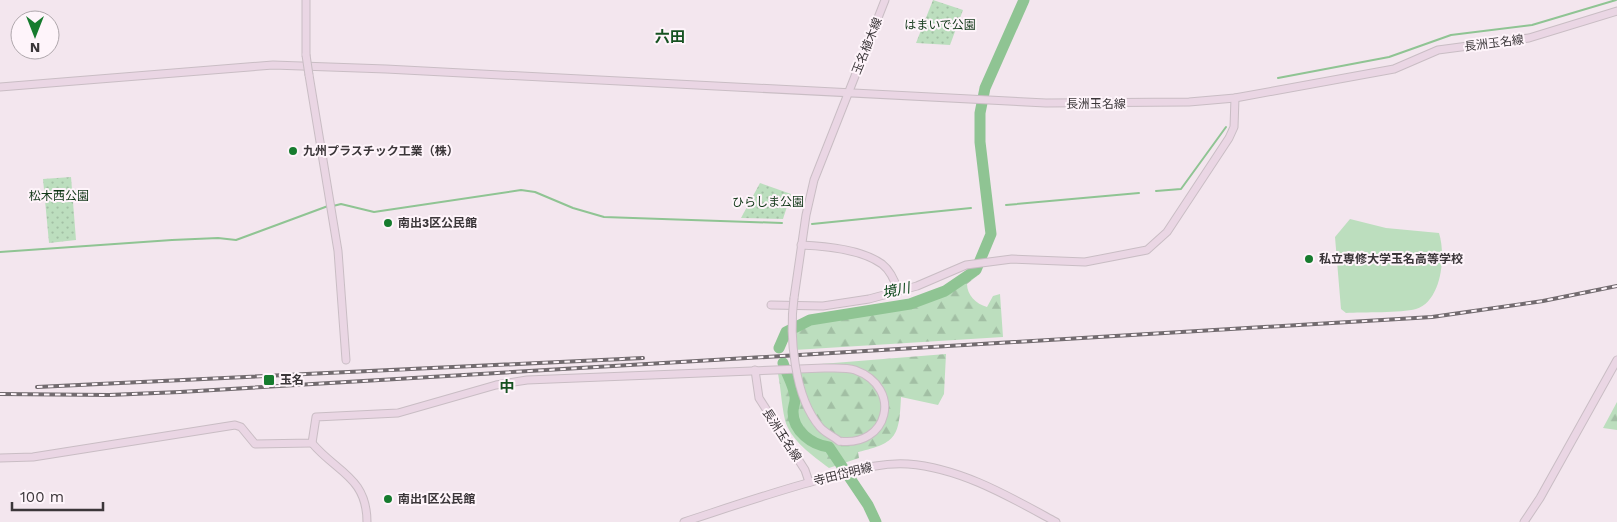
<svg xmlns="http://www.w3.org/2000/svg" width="1617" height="522" viewBox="0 0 1617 522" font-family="'Work Sans','Noto Sans JP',sans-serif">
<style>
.grass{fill:#bcdebe}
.forest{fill:url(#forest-firs)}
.park{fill:url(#park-dots)}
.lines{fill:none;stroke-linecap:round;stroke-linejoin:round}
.stream{stroke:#8fc493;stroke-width:2}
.river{stroke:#8fc493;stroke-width:11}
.secondary-casing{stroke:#c9bdc4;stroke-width:9}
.secondary{stroke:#ead6e4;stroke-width:7}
.rail-casing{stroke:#726b6f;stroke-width:4}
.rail{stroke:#fef4fa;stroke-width:2;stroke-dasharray:5.5;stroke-linecap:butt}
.secondary-bridge-casing{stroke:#c9bdc4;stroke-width:9;stroke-linecap:butt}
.secondary-bridge{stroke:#ead6e4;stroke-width:7}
.poi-dot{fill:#167b2e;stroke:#fef4fa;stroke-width:2}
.labels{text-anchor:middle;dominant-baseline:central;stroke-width:4;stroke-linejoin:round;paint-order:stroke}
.park-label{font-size:12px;fill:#103616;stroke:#fef4fa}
.street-label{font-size:12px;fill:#3b3639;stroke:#fef4fa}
.poi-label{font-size:12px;font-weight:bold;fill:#3b3639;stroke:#fef4fa;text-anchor:start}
.water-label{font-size:14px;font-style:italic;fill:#044113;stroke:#fef4fa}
.quarter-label{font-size:15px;font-weight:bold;fill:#165221;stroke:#fef4fa}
</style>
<defs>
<pattern id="forest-firs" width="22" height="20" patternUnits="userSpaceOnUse" patternTransform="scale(1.25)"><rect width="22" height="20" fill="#bcdebe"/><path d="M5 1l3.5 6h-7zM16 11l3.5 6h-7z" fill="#a2bfa4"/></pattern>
<pattern id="park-dots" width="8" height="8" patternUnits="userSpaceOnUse" patternTransform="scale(1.25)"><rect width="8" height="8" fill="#bcdebe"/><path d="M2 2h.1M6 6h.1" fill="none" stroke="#a2bfa4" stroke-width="1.8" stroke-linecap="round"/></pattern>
</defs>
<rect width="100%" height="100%" fill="#f3e6ee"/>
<!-- grass -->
<path class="grass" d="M 1350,219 L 1386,228 L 1439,233 C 1446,255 1442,301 1416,309 C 1401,313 1363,312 1346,313 L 1341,309 L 1335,237 Z"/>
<!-- forest -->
<g class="forest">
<path d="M 976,270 L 977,276 L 967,284 C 967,295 976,304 987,307 L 993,296 L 1000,294 L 1003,337 L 794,350 L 786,329 C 827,313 870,316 911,303 C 935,296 955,284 976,270 Z"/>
<path d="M 946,354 L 944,394 L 938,405 L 901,397 C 899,435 898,443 858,452 L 859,458 L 829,468 C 813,456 790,440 785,420 C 781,403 781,386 777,369 L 796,366 Z"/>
<polygon points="1617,402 1617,430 1603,428"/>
</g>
<!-- park -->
<g class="park">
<polygon points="933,0 963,10 950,45 916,43"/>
<polygon points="71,177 76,240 49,243 43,179"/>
<polygon points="760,183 791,194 783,219 741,218"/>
</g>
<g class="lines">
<!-- stream -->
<g class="stream">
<polyline points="1278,78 1389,57 1451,35 1532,25 1616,0"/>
<polyline points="1156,191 1181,189 1226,127"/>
<polyline points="1006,205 1139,193"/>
<polyline points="333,206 341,204 374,212 521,190 535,192 573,208 604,217 782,223"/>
<polyline points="812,224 971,208"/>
<polyline points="0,252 172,240 218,238 236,240 328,206"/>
</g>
<!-- river -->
<g class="river">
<polyline points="779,348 786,332 810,320 910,304 945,291 976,270 991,234 980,142 980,113 985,88 1024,0"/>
<path d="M 783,363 C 787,375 793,384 795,396 C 796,402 793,406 793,412 C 793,431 812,445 829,447 L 868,505 L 876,522"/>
</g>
<!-- secondary casing -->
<g class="secondary-casing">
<g id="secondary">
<polyline points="306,0 306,55"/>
<polyline points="309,75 338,251 346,360"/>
<polyline points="0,87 273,65 386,69 1046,103 1189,102 1235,98 1394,69 1438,50 1529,38 1617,11"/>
<path d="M 801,245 C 826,246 861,249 882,264 C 891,271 895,281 898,291"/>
<polyline points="794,298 806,215 814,180 885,0"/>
<polyline points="771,305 823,306 869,299 917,286 966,265 1012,259 1085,262 1147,250 1167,232 1229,138 1234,127 1235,98"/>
<polyline points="755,370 759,398 805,470 809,482"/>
<path d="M 312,443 C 336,472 367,477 367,522"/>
<path d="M 0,458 L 33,457 L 235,425 L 241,427 L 255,444 L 312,443 L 316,417 L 398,413 L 496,385 L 527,380 L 824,368 C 834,368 846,367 855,370 C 904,388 888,448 839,441"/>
<path d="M 684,522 C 730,507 776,491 822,479 C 851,472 878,462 908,464 C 961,468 1010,497 1056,522"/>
<polyline points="1524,522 1540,498 1617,360"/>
</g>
</g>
<!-- secondary -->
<use href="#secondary" class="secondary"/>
<!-- rail casing -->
<g class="rail-casing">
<g id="rail">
<polyline points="37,387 643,358"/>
<polyline points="0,394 109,395 180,392 1432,317 1543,301 1617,286"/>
</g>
</g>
<!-- rail -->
<use href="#rail" class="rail"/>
<!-- secondary-bridge casing -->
<g class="secondary-bridge-casing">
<g id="secondary-bridge">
<polyline points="306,55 309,75"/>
<path d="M 794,298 C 789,335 794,397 820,427 C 825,433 833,436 839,441"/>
</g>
</g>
<!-- secondary-bridge -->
<use href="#secondary-bridge" class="secondary-bridge"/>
</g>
<!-- markers -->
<g class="poi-dot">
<circle cx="293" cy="151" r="5"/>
<circle cx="388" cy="223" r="5"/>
<circle cx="1309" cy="259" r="5"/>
<rect x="263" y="374" width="12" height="12" rx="2.5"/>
<circle cx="388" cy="499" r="5"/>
</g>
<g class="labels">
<!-- park labels -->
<g class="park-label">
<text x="940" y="25">はまいで公園</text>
<text x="59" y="196">松木西公園</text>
<text x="768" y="202">ひらしま公園</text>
</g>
<!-- street labels -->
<g class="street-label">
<text transform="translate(1494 43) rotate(-7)">長洲玉名線</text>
<text transform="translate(867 46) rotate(-68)">玉名植木線</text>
<text x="1096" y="104">長洲玉名線</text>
<text transform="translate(782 435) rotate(57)">長洲玉名線</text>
<text transform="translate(843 474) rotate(-14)">寺田岱明線</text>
</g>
<!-- poi labels -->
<g class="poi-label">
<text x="303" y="151">九州プラスチック工業（株）</text>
<text x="398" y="223">南出3区公民館</text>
<text x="1319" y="259">私立専修大学玉名高等学校</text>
<text x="280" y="380">玉名</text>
<text x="398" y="499">南出1区公民館</text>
</g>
<!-- water labels -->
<g class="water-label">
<text transform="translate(896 290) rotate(-12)">境川</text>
</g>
<!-- quarter labels -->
<g class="quarter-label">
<text x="670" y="37">六田</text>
<text x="507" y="387">中</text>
</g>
</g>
<!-- north arrow -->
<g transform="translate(35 35) rotate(180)"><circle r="24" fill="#fef4fa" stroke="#b0a8ad"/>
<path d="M0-4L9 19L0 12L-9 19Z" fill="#167b2e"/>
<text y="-8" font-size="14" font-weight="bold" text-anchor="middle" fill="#3b3639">N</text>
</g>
<!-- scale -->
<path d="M12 502v8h91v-8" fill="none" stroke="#3b3639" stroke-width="2.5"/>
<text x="20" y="502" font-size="15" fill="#3b3639" stroke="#fef4fa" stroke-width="4" paint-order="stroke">100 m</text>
</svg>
